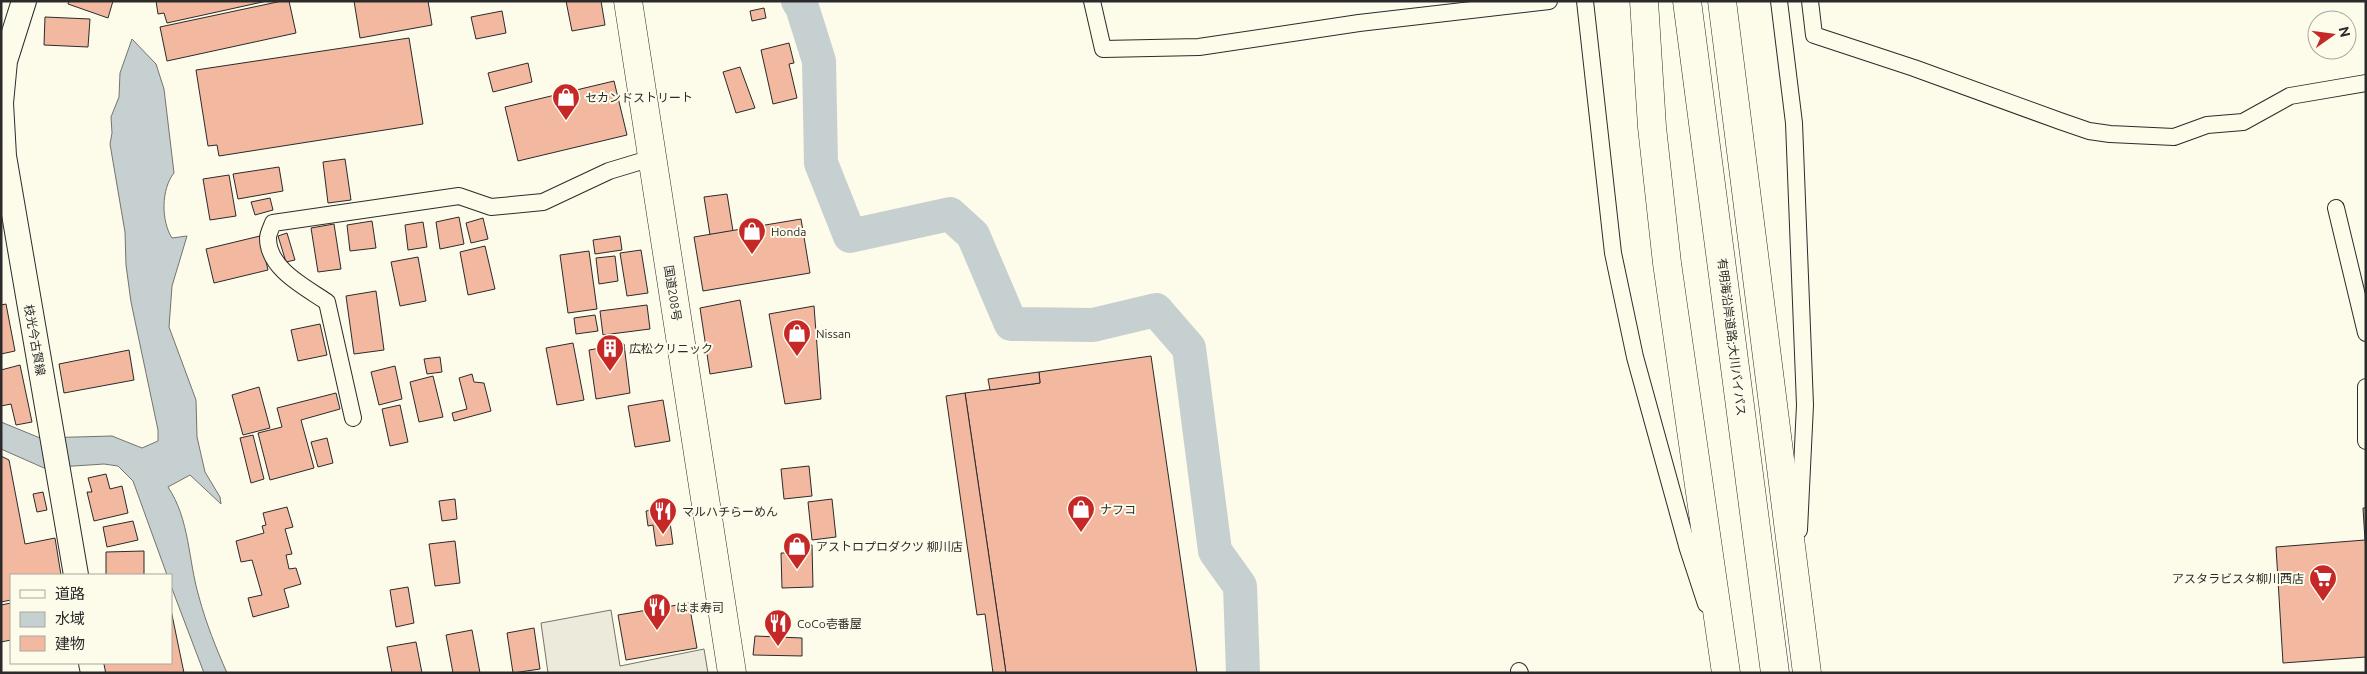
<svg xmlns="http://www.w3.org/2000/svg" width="2367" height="674" viewBox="0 0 2367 674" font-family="Ubuntu,'Noto Sans JP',sans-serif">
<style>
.parking{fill:#eceadb;stroke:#74746e}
.water{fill:#c7d0d0;stroke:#74746e}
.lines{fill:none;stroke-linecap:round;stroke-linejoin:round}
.river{stroke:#c7d0d0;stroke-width:34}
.building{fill:#f2b8a0;stroke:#2b2b2b}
.street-casing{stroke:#2b2b2b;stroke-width:18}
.secondary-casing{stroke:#2b2b2b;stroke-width:26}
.highway-casing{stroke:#2b2b2b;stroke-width:29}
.street{stroke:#fdfbea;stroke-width:16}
.secondary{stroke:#fdfbea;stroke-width:24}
.highway{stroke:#fdfbea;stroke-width:28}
.labels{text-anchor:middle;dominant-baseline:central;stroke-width:4;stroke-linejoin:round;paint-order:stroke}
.poi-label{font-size:12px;fill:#2b2b2b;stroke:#fdfbea;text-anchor:start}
.street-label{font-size:12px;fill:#2b2b2b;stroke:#fdfbea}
</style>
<rect width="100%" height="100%" fill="#fdfbea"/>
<!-- parking -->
<polygon class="parking" points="611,610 620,666 704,649 708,673 548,673 541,623"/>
<!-- water -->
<path class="water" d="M 132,39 L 156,64 L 164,89 L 174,173 C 161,189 161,221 172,238 L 187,236 L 172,286 L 169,327 L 196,400 L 197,437 L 205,472 L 220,497 L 221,504 L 190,475 L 168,487 C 190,520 188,560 199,597 C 206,623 216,648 227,673 L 204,673 L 171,586 L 171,575 L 167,575 L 133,481 L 118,466 L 104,464 L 44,468 L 1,449 L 1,422 L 40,438 L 112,436 L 142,448 L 158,441 L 158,430 L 131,302 L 126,265 L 125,232 L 110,144 L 112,133 L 111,117 L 119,97 L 120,73 Z"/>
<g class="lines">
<!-- river -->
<polyline class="river" points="798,1 802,7 819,61 821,163 850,236 950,214 973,235 1011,324 1093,325 1156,310 1189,348 1215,551 1240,586 1243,673"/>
</g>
<!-- building -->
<g class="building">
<polygon points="69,1 113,1 108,18 68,4"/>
<polygon points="156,1 267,1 167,23 164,13 158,14"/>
<polygon points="282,1 289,1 296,33 167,61 160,27"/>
<polygon points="354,1 428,1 432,25 360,38"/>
<polygon points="566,1 601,1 605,25 572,31"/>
<polygon points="764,8 766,18 752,21 750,11"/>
<polygon points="502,11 506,33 476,39 471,17"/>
<polygon points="45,17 90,19 88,47 44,45"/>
<polygon points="409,38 423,124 219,156 217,145 208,146 196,70"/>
<polygon points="789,43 794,63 789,64 797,98 773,104 761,50"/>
<polygon points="528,63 532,82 493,92 488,73"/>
<polygon points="740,67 755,108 736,113 723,72"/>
<polygon points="614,81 627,135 518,161 505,107"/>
<polygon points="345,159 351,200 328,203 323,162"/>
<polygon points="279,167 283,191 238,199 233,174"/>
<polygon points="229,175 236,216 210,220 203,179"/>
<polygon points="727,194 733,231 710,235 704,197"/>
<polygon points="270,198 273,210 255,215 251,202"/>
<polygon points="459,217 464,244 440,249 436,222"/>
<polygon points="483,218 488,239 471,243 466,223"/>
<polygon points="801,219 810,273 703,291 694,237"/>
<polygon points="372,221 376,248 350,251 347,225"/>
<polygon points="423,222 427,247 408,250 405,225"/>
<polygon points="334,224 341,269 318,272 311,228"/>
<polygon points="287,233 295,260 286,262 278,236"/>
<polygon points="260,236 268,270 214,283 206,249"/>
<polygon points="620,236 622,250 595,254 593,240"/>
<polygon points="485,246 495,289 468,295 460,252"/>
<polygon points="641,250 648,293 627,296 620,253"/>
<polygon points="589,251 597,309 568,313 560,255"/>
<polygon points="615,256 618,281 599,284 596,258"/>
<polygon points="418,257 426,301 400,306 391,262"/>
<polygon points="376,291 384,350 354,354 346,296"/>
<polygon points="740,300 752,367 710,374 700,308"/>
<polygon points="6,304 15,351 1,354 1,305"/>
<polygon points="647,305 650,329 603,335 600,311"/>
<polygon points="814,306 821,399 785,404 769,314"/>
<polygon points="595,315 598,331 576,334 574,318"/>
<polygon points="320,324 327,355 298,361 291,330"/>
<polygon points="573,343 584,400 557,405 546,348"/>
<polygon points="624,344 630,393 596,399 589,350"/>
<polygon points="129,350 134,380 64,393 59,364"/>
<polygon points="1151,356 1197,673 1006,673 965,393 1040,383 1039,372"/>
<polygon points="440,357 442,372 427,374 424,359"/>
<polygon points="20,365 32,422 16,425 11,404 1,406 1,370"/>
<polygon points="395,366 402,399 379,405 371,372"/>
<polygon points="1039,372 1040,383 990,390 988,379"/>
<polygon points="472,374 474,382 484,383 491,411 454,421 452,413 467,409 459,378"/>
<polygon points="433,376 443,417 419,422 410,382"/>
<polygon points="259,387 270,428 243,435 232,395"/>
<polygon points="336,393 340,409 301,420 314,468 270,480 258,433 282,427 277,408"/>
<polygon points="965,393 1006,673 993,673 985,614 977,615 946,396"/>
<polygon points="663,400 670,441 635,447 628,406"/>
<polygon points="400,405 408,442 390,446 382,409"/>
<polygon points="253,435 264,479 251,483 240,438"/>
<polygon points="327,438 333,463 318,467 311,442"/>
<polygon points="1,456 9,460 25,544 55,538 61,575 11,575 11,600 1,602"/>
<polygon points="809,466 812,496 784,499 781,469"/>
<polygon points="106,474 110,489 122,486 128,513 94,521 87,492 92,492 88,478"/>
<polygon points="43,492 47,510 37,512 33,494"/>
<polygon points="455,499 457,519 442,521 439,501"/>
<polygon points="832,499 836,537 812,540 808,502"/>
<polygon points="287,507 293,527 285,529 292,554 286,555 289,569 296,568 301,584 284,589 289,607 253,617 248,598 262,595 252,560 241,562 236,541 264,533 262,526 266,525 263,513"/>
<polygon points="668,508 673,544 656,546 653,525 648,526 646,511"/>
<polygon points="2363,508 2366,508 2366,657 2283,663 2276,547 2365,540"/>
<polygon points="133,521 138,540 107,547 103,527"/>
<polygon points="455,541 460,583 435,586 429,544"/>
<polygon points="795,545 812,545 813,587 782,588 781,553 795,553"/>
<polygon points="144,551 144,575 106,575 106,552"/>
<polygon points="408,587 414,623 396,627 390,590"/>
<polygon points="11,603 11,640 1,642 1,605"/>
<polygon points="689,603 697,648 626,660 618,615"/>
<polygon points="171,610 184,673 104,673 102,663 171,663"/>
<polygon points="534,628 540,669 513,673 507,633"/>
<polygon points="472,630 480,673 453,673 446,635"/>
<polygon points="755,636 802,638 802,656 753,655"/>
<polygon points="416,642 422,673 392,673 387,647"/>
</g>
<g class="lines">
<!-- street casing -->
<g class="street-casing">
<g id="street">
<polyline points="1092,1 1103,49 1199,47 1359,23 1549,1"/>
<polyline points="1585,1 1613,253 1635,357 1688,549 1706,604"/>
<polyline points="1779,1 1794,123 1805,405 1799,530"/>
<polyline points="1810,1 1814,35 1914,68 2060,121 2089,131 2110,134 2174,137 2207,125 2243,122 2290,96 2366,83"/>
<polyline points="2336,208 2366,333"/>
<polyline points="2366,387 2366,441"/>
<path d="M 353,418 L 327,302 C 305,287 268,269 268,238 C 268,234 271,228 273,223 L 459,196 L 491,207 L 543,202 L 609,171 L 652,158"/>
<polyline points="1519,671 1520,673"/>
</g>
</g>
<!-- secondary casing -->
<g class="secondary-casing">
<g id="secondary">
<polyline points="1,103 4,156 76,575"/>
<polyline points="1,103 5,61 24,1"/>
<polyline points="91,663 93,673"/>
</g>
</g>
<!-- highway casing -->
<g class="highway-casing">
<g id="highway">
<polyline points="628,1 732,673"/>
<polyline points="1644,1 1652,127 1667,263 1726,673"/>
<polyline points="1687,1 1775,673"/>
<polyline points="1722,1 1807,673"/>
</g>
</g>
<!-- street -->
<use href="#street" class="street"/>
<!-- secondary -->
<use href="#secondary" class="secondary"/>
<!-- highway -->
<use href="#highway" class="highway"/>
</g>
<!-- icons -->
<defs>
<g id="shop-pin" transform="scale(1.4375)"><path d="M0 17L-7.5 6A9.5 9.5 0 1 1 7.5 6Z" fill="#c62828" stroke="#fdfbea"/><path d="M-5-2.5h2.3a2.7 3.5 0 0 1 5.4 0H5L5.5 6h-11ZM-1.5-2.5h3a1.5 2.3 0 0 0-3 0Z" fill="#fff"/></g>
<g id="building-pin" transform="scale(1.4375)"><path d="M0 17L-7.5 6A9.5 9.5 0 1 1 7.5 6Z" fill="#c62828" stroke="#fdfbea"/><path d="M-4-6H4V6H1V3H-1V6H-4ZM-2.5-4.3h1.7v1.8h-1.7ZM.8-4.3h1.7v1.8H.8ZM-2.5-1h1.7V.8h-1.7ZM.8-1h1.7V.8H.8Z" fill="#fff"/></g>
<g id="restaurant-pin" transform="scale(1.4375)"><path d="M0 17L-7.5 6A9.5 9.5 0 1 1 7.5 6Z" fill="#c62828" stroke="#fdfbea"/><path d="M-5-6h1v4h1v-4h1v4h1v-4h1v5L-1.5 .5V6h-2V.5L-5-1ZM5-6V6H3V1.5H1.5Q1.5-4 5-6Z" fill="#fff"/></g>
<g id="supermarket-pin" transform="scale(1.4375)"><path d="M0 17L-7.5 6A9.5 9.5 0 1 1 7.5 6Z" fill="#c62828" stroke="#fdfbea"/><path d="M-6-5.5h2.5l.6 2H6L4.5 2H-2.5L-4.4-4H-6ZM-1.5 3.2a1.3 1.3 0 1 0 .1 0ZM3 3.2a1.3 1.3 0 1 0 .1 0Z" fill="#fff"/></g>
</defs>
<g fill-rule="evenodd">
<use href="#shop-pin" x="566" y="97"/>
<use href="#shop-pin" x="752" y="231"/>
<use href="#shop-pin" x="797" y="333"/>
<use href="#building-pin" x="610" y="348"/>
<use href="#shop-pin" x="1081" y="509"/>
<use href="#restaurant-pin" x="663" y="511"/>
<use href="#shop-pin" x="797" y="546"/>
<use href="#supermarket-pin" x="2323" y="578"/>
<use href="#restaurant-pin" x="657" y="607"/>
<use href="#restaurant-pin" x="778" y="623"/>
</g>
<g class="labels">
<!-- poi labels -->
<g class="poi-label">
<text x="585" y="97">セカンドストリート</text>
<text x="771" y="231">Honda</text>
<text x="816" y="333">Nissan</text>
<text x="629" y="348">広松クリニック</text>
<text x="1100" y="509">ナフコ</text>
<text x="682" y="511">マルハチらーめん</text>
<text x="816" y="546">アストロプロダクツ 柳川店</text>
<text x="2304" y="578" text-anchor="end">アスタラビスタ柳川西店</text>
<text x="676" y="607">はま寿司</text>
<text x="797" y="623">CoCo壱番屋</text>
</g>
<!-- street labels -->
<g class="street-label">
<text transform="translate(673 293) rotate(81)">国道208号</text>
<text transform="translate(1732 337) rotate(83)">有明海沿岸道路;大川バイパス</text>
<text transform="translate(35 340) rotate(80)">枝光今古賀線</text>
</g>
</g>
<!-- border -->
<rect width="2367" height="674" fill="none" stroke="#2b2b2b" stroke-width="5"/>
<!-- legend -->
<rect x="10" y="574" width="162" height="90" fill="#fdfbea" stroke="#a9a89e"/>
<rect x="20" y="590" width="25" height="8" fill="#fdfbea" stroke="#a9a89e"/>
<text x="55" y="599" font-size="15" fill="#2b2b2b">道路</text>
<rect x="20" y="612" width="25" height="15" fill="#c7d0d0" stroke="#a9a89e"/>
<text x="55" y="624" font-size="15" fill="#2b2b2b">水域</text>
<rect x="20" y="636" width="25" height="15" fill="#f2b8a0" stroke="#a9a89e"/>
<text x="55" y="649" font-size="15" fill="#2b2b2b">建物</text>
<!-- north arrow -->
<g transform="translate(2332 35) rotate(76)"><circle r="24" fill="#fdfbea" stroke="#a9a89e"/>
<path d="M0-4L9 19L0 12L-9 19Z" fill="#c62828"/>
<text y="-8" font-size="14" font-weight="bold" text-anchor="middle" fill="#2b2b2b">N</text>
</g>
</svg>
